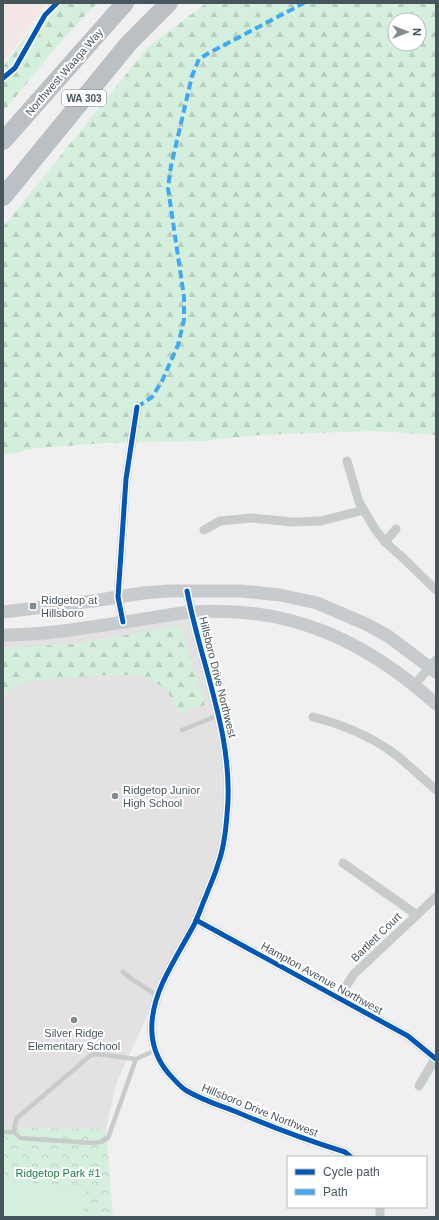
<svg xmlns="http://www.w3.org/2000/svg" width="439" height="1220" viewBox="0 0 439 1220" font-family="Helvetica,sans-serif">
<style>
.education{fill:#e3e1e2}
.medical{fill:#f6e7e7}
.forest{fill:url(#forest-firs);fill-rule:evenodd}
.park{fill:url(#park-crowns)}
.garden{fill:#d5efdd}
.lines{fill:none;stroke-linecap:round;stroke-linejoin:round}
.highway-casing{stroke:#b6bbc0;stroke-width:18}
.lane{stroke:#c8cbcc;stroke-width:4.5}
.street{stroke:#c8cbcc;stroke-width:9}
.secondary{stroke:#c8cbce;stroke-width:13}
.highway{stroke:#bac0c4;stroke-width:17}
.quiet{stroke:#3fa9f5;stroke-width:4;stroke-dasharray:8 4;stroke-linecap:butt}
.cycleway-casing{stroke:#fff;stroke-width:8}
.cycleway{stroke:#0057b8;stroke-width:5}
.poi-dot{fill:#828b90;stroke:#fff;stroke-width:1.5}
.labels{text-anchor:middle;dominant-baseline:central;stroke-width:4;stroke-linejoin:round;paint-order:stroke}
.shield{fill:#fff;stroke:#7e888e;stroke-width:1}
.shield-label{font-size:10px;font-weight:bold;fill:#47555d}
.street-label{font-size:11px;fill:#47555d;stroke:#fff}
.poi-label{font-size:11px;fill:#47555d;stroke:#fff;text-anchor:start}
.park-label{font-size:11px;fill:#187e42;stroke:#fff}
</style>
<defs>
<pattern id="forest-firs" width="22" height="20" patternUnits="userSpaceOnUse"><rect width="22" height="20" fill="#d5efdd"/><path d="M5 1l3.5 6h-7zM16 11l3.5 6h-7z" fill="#b8cfc0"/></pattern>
<pattern id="park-crowns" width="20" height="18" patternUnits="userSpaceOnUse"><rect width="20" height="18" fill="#d5efdd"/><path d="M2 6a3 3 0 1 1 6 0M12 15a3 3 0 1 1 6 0" fill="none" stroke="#b8cfc0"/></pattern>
</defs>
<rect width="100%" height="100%" fill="#f1f0f0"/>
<!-- education -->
<polygon class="education" points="191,612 228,777 219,862 117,1081 106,1129 3,1128 3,635"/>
<!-- medical -->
<polygon class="medical" points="3,3 47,3 3,63"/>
<!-- forest -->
<g class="forest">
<polygon points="50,3 97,3 64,38 3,112 3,67"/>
<path d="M 206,3 L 436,3 L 436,435 L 375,431 L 259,435 L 204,441 L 107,443 L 37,448 L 3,455 L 3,227 L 148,47 ZM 395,20 L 419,20 L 419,44 L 395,44 Z"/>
<polygon points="178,626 182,630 205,705 180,713 165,688 141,675 97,675 22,683 3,693 3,648 73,644"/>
</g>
<!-- park -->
<polygon class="park" points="3,1128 106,1129 113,1217 3,1217"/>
<!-- garden -->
<polygon class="garden" points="3,1181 87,1186 83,1217 3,1217"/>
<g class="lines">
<!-- highway casing -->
<g class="highway-casing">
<g id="highway">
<polyline points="3,141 125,3"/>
<polyline points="3,197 129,43 169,3"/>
</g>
</g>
<!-- lane -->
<g class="lane">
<polyline points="182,730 219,715"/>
<polyline points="123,972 133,980 158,996"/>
<polyline points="136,1059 108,1138 101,1142 92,1143 20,1138 14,1132 15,1124 17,1118 91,1055 97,1054 136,1059 156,1050"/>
<polyline points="3,1132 14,1132"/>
</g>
<!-- street -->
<g class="street">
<polyline points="347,461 359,502 375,529 385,542 402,557 436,590"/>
<polyline points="204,530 220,521 251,518 293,522 321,521 364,510"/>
<polyline points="385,542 396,529"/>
<path d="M 187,591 C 201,666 235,737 227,815 C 226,828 223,851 218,864 C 215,875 210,885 206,896 C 202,905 199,914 195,923 C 185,942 173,961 163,982 C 149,1013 145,1046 169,1074 C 175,1080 180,1087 187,1091 C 204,1101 222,1106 239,1113 C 274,1128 309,1141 345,1152 L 351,1157"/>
<polyline points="123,622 118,597 126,479 137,407"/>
<polyline points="415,684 436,660"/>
<path d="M 313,717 C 341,724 368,735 392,752 C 407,763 421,777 436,790"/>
<polyline points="343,863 417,915"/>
<polyline points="196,920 408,1036 436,1059"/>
<polyline points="338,998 354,974 436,897"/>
<polyline points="419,1086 436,1057"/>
<polyline points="380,1207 380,1217"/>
</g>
<!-- secondary -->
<g class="secondary">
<polyline points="3,612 93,601 143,593 168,591 241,591 280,595 317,603 366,624 388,636 436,672"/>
<path d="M 3,635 C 50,635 97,626 144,619 C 160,617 176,613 192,612 C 289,605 365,640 436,704"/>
</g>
<!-- highway -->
<use href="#highway" class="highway"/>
<!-- quiet -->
<polyline class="quiet" points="137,407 152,397 162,381 178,345 184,320 184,297 168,188 171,166 192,76 199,59 209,53 304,3"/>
<!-- cycleway casing -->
<g class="cycleway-casing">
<g id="cycleway">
<polyline points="3,78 15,68 45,15 57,3"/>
<path d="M 187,591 C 201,666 235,737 227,815 C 226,828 223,851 218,864 C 215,875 210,885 206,896 C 202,905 199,914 195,923 C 185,942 173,961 163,982 C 149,1013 145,1046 169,1074 C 175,1080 180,1087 187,1091 C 204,1101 222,1106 239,1113 C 274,1128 309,1141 345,1152 L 351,1157"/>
<polyline points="123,622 118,597 126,479 137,407"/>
<polyline points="196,920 408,1036 436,1059"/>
</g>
</g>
<!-- cycleway -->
<use href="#cycleway" class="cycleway"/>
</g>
<!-- markers -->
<g class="poi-dot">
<rect x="29" y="602" width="8" height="8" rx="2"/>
<circle cx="115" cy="796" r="4"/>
<circle cx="74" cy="1020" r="4"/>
</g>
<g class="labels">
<!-- shield labels -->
<rect class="shield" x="62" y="90" width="44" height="16" rx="3"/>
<g class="shield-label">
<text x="84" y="98">WA 303</text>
</g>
<!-- street labels -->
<g class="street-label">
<text transform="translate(64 72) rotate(-49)">Northwest Waaga Way</text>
<text transform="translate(218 677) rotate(76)">Hillsboro Drive Northwest</text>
<text transform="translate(376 937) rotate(-44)">Bartlett Court</text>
<text transform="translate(322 978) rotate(29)">Hampton Avenue Northwest</text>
<text transform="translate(260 1110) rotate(22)">Hillsboro Drive Northwest</text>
</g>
<!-- poi labels -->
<g class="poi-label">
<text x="41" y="600">Ridgetop at<tspan x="41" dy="13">Hillsboro</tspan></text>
<text x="123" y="790">Ridgetop Junior<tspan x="123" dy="13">High School</tspan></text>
<text x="74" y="1033" text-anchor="middle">Silver Ridge<tspan x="74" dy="13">Elementary School</tspan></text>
</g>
<!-- park labels -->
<g class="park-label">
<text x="58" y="1173">Ridgetop Park #1</text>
</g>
</g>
<!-- border -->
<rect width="439" height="1220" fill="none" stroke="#47555d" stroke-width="8"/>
<!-- legend -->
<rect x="287" y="1156" width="140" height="52" fill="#ffffff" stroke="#b5bbbe"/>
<rect x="295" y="1169" width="20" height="6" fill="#0057b8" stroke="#b5bbbe"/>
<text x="323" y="1176" font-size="12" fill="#47555d">Cycle path</text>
<rect x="295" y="1189" width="20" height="6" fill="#3fa9f5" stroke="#b5bbbe"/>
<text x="323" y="1196" font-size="12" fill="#47555d">Path</text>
<!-- north arrow -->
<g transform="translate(407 32) rotate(90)"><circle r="19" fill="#ffffff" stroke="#b5bbbe"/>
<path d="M0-3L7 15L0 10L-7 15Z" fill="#828b90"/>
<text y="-6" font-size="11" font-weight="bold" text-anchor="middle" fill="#47555d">N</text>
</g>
</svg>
